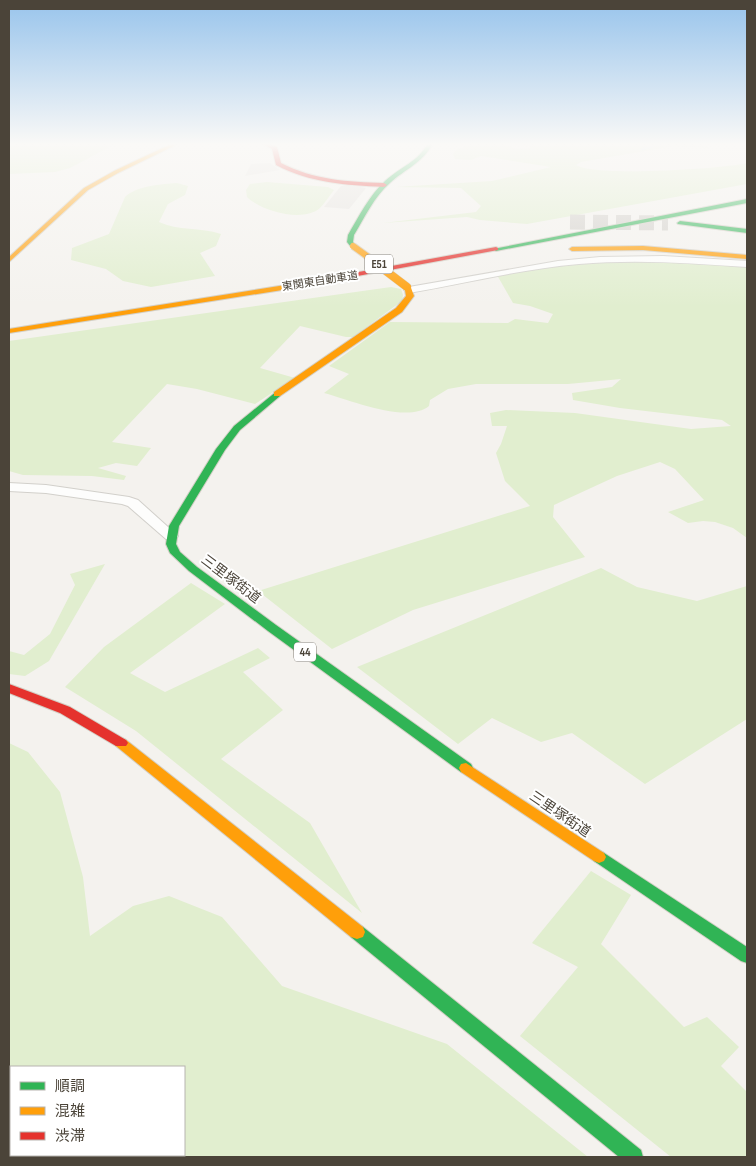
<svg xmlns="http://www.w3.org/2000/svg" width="756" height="1166" viewBox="0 0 756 1166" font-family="'Sofia Sans Condensed','Noto Sans JP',sans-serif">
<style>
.green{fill:#e1eecf;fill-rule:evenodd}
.parking{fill:#e6e3df}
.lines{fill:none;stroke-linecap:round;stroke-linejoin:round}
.stream{stroke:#c0ddf1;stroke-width:2.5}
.highway-tunnel{stroke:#d2cfca;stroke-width:15;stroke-dasharray:15 8;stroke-linecap:butt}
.street-casing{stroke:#d2d0cb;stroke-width:2}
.fast-casing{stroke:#d3cfc5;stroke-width:2}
.slow-casing{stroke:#d3cfc5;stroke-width:2}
.jam-casing{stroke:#d3cfc5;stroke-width:2}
.street{fill:#fdfdfc;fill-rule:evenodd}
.fast{fill:#30b455;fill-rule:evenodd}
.slow{fill:#ff9f0a;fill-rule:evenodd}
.jam{fill:#e5322d;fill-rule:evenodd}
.slow-bridge-far1-casing{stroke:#d6cebb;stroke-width:8;stroke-linecap:butt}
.slow-bridge-casing{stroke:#d6cebb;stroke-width:9;stroke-linecap:butt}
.slow-bridge-far1{stroke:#ff9f0a;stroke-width:6}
.slow-bridge{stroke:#ff9f0a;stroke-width:8}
.labels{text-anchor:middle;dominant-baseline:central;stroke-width:4;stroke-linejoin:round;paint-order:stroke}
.far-street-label{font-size:11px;fill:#4b4439;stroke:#fff}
.shield{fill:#fff;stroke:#817c74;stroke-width:1}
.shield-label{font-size:12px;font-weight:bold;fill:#4b4439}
.street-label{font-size:14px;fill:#4b4439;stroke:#fff}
</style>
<rect width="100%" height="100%" fill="#f4f2ee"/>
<!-- green -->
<g class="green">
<polygon points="9,143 117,143 70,168 55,172 9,174"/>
<path d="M 475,143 L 502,143 L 516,149 L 530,148 L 532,143 L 707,143 L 708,148 L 674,146 L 581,162 L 576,165 C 593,177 723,169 747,163 L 747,184 L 527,224 L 480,220 L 467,217 L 383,223 L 476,212 L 481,206 L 461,188 L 395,187 L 492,181 L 551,167 L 481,156 L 471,160 L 455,159 L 453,154 L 456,150 Z"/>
<path d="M 267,182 L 328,187 L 334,190 C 330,195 325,203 320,208 C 303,223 261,211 247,197 L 246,190 L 250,184 Z"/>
<path d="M 177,183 L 188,186 L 185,195 L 168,204 L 159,222 C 178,231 200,227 221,234 L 216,246 L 200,253 L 215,276 L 151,287 L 123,281 L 106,269 L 71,260 L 72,248 L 109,234 L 125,197 C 136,186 162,184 177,183 Z"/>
<path d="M 637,260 L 747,266 L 747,538 L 733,528 L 715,522 L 703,521 L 688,523 L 668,512 L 704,500 L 675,469 L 660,462 L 617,476 L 554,505 L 553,517 L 585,557 L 413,610 L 332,649 L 258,591 L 530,506 L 505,481 L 496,453 L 501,444 L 507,426 L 492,426 L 490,413 L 506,410 L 575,413 L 691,429 L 731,426 L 722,420 L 620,408 L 573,400 L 572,393 L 612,387 L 621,379 L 568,384 L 476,384 L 448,389 L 430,400 L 429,406 C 407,424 350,400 324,393 L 349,374 L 329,366 L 390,322 L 508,323 L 515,319 L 548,323 L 553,314 L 530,306 L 513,303 L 497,275 L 547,266 Z"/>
<polygon points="391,287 401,289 403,295 402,301 353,337 346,337 300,326 260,368 295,378 255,404 197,389 167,384 112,442 151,448 137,466 116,463 98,468 126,476 124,480 92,476 23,475 9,471 9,341"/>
<polygon points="105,564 49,661 25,676 9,674 9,651 24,655 50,634 75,585 70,574"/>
<polygon points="601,568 637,587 697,601 747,586 747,719 645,784 572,733 541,742 492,718 458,744 357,667"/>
<polygon points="191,583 225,604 130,673 165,692 258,648 270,658 243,672 283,710 221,759 310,823 362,913 136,731 65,687 104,647"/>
<path d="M 9,743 L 28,752 L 60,792 L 83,877 L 90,936 L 133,906 L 169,896 L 222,917 L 282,986 L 447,1044 L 588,1157 L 9,1157 ZM 184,1067 L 184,1155 L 11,1155 L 11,1067 Z"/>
<polygon points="591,871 631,895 601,944 684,1027 707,1017 739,1047 721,1066 747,1092 747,1157 671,1157 520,1036 578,967 532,943"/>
</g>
<!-- parking -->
<g class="parking">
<polygon points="270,163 280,170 245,176 251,164"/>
<polygon points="348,185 366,188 349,209 324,207 341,186"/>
</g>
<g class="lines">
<!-- stream -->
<polyline class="stream" points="643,149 664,143"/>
<!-- highway-tunnel -->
<polyline class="highway-tunnel" points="570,222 668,223"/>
<!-- street casing -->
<g class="street-casing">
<g id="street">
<path d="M 663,256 L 747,261 L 747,267 C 691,263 635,259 579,264 C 522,269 466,283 409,293 L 404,290 L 409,287 L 558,261 L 600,257 Z"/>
<polygon points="9,483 46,485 129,497 138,500 178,536 176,539 166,539 128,506 122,504 46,493 9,491"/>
</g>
</g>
<!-- fast casing -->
<g class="fast-casing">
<g id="fast">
<path d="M 428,143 L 433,143 C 423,163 405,169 390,183 C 374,197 365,217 354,235 L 353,242 L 356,246 L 351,247 L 347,242 L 348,235 C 359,216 369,196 385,181 C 400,167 418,162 428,143 Z"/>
<polygon points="747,199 747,203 496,251 493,249"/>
<polygon points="680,221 747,229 747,233 678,224 677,223"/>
<polygon points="277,391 280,392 280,396 240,430 225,450 179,526 176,544 180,552 197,567 276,625 471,764 473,768 471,772 466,773 461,772 268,631 189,571 170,553 166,544 169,526 216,449 234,426"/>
<polygon points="599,851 604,853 747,947 747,963 741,961 594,861 592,857 594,853"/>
<polygon points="357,925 363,927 641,1150 643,1157 619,1157 351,937 349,932 351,927"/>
</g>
</g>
<!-- slow casing -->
<g class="slow-casing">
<g id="slow">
<polygon points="173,143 180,143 118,173 88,190 9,262 9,257 84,188 114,171"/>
<polygon points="643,246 747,255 747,259 643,250 572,251 569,249 572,247"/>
<polygon points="298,283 302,285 301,287 9,333 9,329"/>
<polygon points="404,285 410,285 414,296 402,312 280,396 274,396 274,392 396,308 406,296"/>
<polygon points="121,738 126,740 363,927 365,932 363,937 357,939 351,937 116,746 114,743 116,740"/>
<polygon points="466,763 604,853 606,857 604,861 599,863 594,861 461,772 459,768 461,764"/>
</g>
</g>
<!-- jam casing -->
<g class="jam-casing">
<g id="jam">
<path d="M 261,143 L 269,143 L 277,147 L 281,163 C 314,180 348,182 384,183 L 387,185 L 384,187 C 346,185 310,183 276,165 L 272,149 Z"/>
<polygon points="496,247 498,248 498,250 298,287 294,285 298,283"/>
<polygon points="9,684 70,707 126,740 128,743 126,746 116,746 60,713 9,693"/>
</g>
</g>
<!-- street -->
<use href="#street" class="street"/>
<!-- fast -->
<use href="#fast" class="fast"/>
<!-- slow -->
<use href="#slow" class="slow"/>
<!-- jam -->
<use href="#jam" class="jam"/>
<!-- slow-bridge-far1 casing -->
<g class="slow-bridge-far1-casing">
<polyline id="slow-bridge-far1" points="353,246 371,259"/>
</g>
<!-- slow-bridge casing -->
<g class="slow-bridge-casing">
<polyline id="slow-bridge" points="369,258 407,287"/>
</g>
<!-- slow-bridge-far1 -->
<use href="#slow-bridge-far1" class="slow-bridge-far1"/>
<!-- slow-bridge -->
<use href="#slow-bridge" class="slow-bridge"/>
</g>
<!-- sky -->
<linearGradient id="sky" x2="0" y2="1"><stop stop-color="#98c4ec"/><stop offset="0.47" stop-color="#faf9f7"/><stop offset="1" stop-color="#faf9f7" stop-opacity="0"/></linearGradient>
<rect width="756" height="307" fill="url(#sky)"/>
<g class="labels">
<!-- far-street labels -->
<g class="far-street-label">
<text transform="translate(320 281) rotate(-9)">東関東自動車道</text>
</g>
<!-- shield labels -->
<g class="shield">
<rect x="365" y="254.5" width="28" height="19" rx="4"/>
<rect x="294" y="642.5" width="22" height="19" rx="4"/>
</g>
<g class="shield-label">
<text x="379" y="264">E51</text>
<text x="305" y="652">44</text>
</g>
<!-- street labels -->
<g class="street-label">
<text transform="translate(231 579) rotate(37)">三里塚街道</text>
<text transform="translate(560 814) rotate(34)">三里塚街道</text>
</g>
</g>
<!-- border -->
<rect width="756" height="1166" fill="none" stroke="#4b4439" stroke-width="20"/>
<!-- legend -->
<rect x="10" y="1066" width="175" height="90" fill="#ffffff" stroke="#b7b4b0"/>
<rect x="20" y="1082" width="25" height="8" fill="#30b455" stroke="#b7b4b0"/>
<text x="55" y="1091" font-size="15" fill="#4b4439">順調</text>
<rect x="20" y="1107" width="25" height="8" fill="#ff9f0a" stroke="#b7b4b0"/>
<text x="55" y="1116" font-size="15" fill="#4b4439">混雑</text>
<rect x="20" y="1132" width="25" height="8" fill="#e5322d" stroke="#b7b4b0"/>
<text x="55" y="1141" font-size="15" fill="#4b4439">渋滞</text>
</svg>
